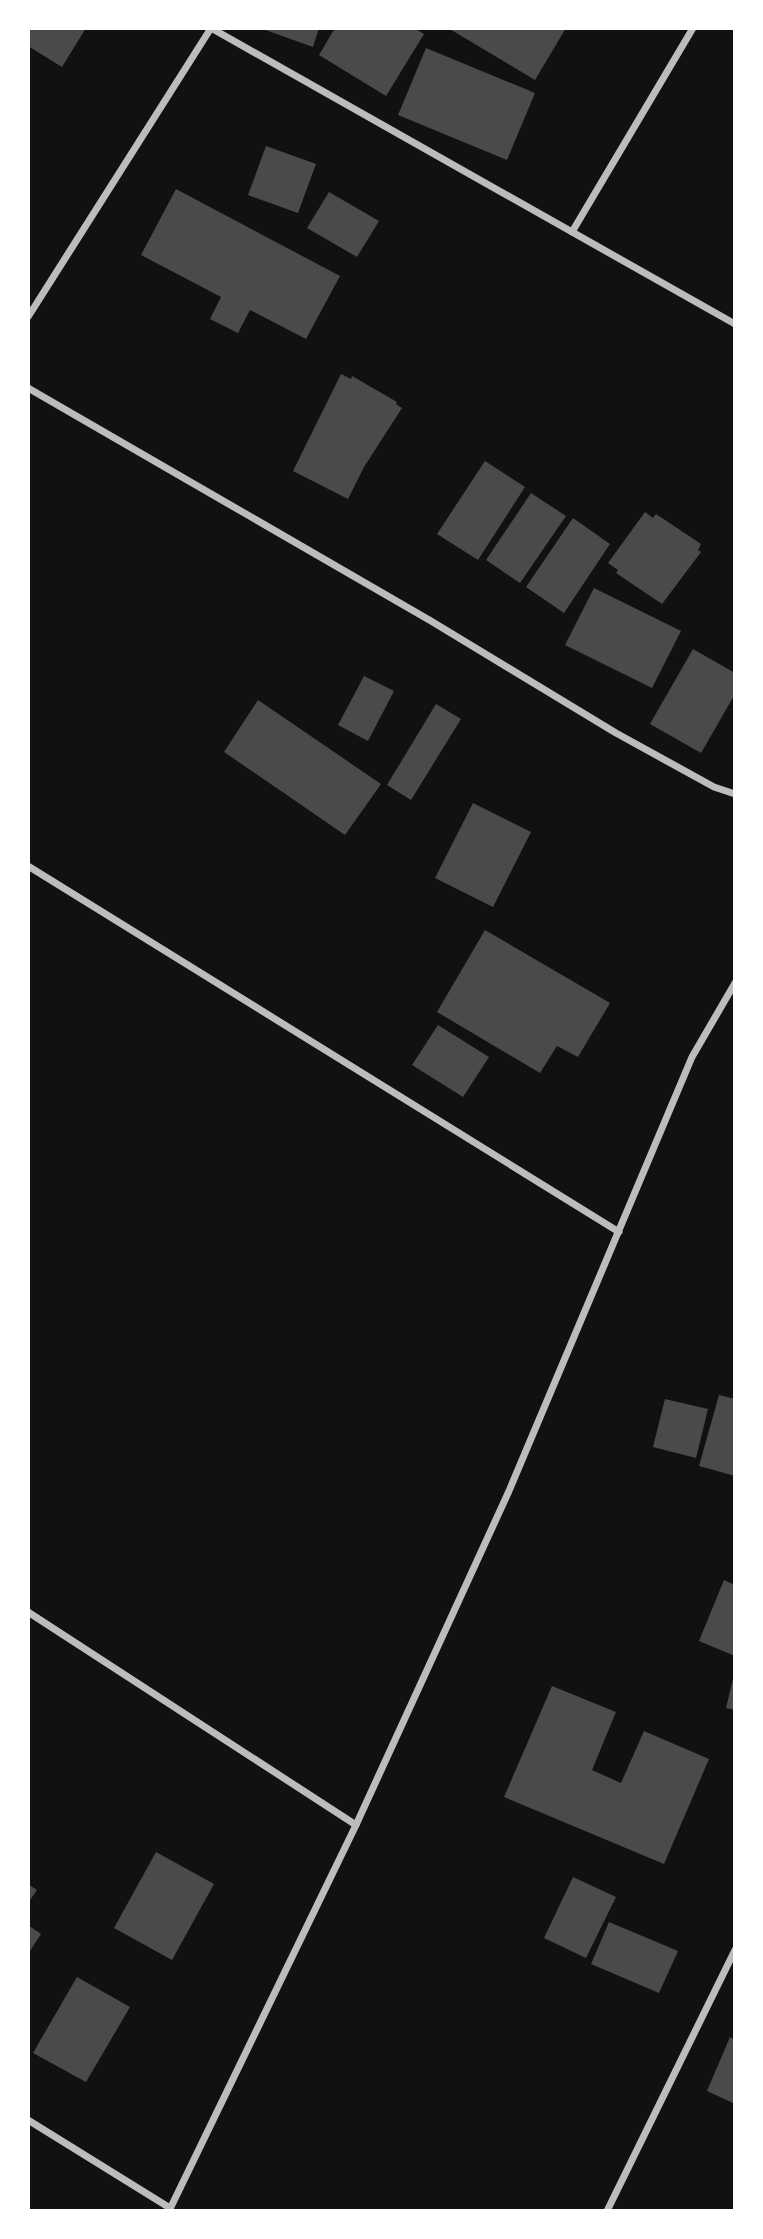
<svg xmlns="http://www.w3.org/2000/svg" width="763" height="2239" viewBox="0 0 763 2239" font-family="'Space Grotesk',sans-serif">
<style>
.building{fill:#4a4a4a}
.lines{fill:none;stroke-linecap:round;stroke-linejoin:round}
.minor{stroke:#bcbcbc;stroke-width:7}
</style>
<rect width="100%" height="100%" fill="#111"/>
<!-- building -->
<g class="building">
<polygon points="28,28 86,28 62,67 28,46"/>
<polygon points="260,28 319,28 313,47"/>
<polygon points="335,28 414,28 424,34 386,96 319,55"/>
<polygon points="448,28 566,28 535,80"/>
<polygon points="426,48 535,93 507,160 398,115"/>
<polygon points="266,146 316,164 298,213 248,195"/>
<polygon points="176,189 340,276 306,339 250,310 238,333 210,319 221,297 141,255"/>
<polygon points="329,192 379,221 357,257 307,228"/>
<polygon points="341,374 351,379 352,376 397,402 396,404 402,408 364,467 348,499 293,471"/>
<polygon points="485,461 525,487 478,560 437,534"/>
<polygon points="531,493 566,516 520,583 486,560"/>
<polygon points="645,512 653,518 656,514 701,544 698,550 701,552 662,604 616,573 618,570 608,563"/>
<polygon points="573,518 610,544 564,613 526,587"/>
<polygon points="594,588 681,631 652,688 565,645"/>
<polygon points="693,649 735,673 735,694 701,753 650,724"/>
<polygon points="364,676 394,691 368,741 338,725"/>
<polygon points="258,700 381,784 345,835 224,752"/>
<polygon points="436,704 461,719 411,800 387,785"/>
<polygon points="473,803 531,832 493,907 435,878"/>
<polygon points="485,930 610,1003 578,1057 557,1046 540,1073 437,1012"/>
<polygon points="438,1025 489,1057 463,1097 412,1065"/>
<polygon points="719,1395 735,1399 735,1476 699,1466"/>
<polygon points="665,1399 708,1409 696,1458 653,1447"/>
<polygon points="724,1580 735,1585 735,1656 699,1641"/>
<polygon points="735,1670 735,1710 726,1708"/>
<polygon points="552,1686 616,1712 592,1770 621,1783 644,1731 709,1759 664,1864 504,1797"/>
<polygon points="156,1852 214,1884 172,1960 114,1928"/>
<polygon points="573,1877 616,1897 586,1958 544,1938"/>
<polygon points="28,1884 37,1890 28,1903"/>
<polygon points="609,1922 678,1951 659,1993 591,1964"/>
<polygon points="28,1925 41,1934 28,1954"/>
<polygon points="77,1977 130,2007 86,2082 33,2053"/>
<polygon points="730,2037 735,2040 735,2104 707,2091"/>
</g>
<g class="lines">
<!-- minor -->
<g class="minor">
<polyline points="211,28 735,324"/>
<polyline points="572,232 693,28"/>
<polyline points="28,317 211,28"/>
<polyline points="28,388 431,621 616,733 714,787 735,794"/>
<polyline points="28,866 619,1232"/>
<polyline points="28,1612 356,1825"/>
<polyline points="28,2120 170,2208"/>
<polyline points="169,2211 356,1825 509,1491 692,1057 735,983"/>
<polyline points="607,2211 735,1950"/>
</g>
</g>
<!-- border -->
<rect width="763" height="2239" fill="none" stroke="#ffffff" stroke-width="60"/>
</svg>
